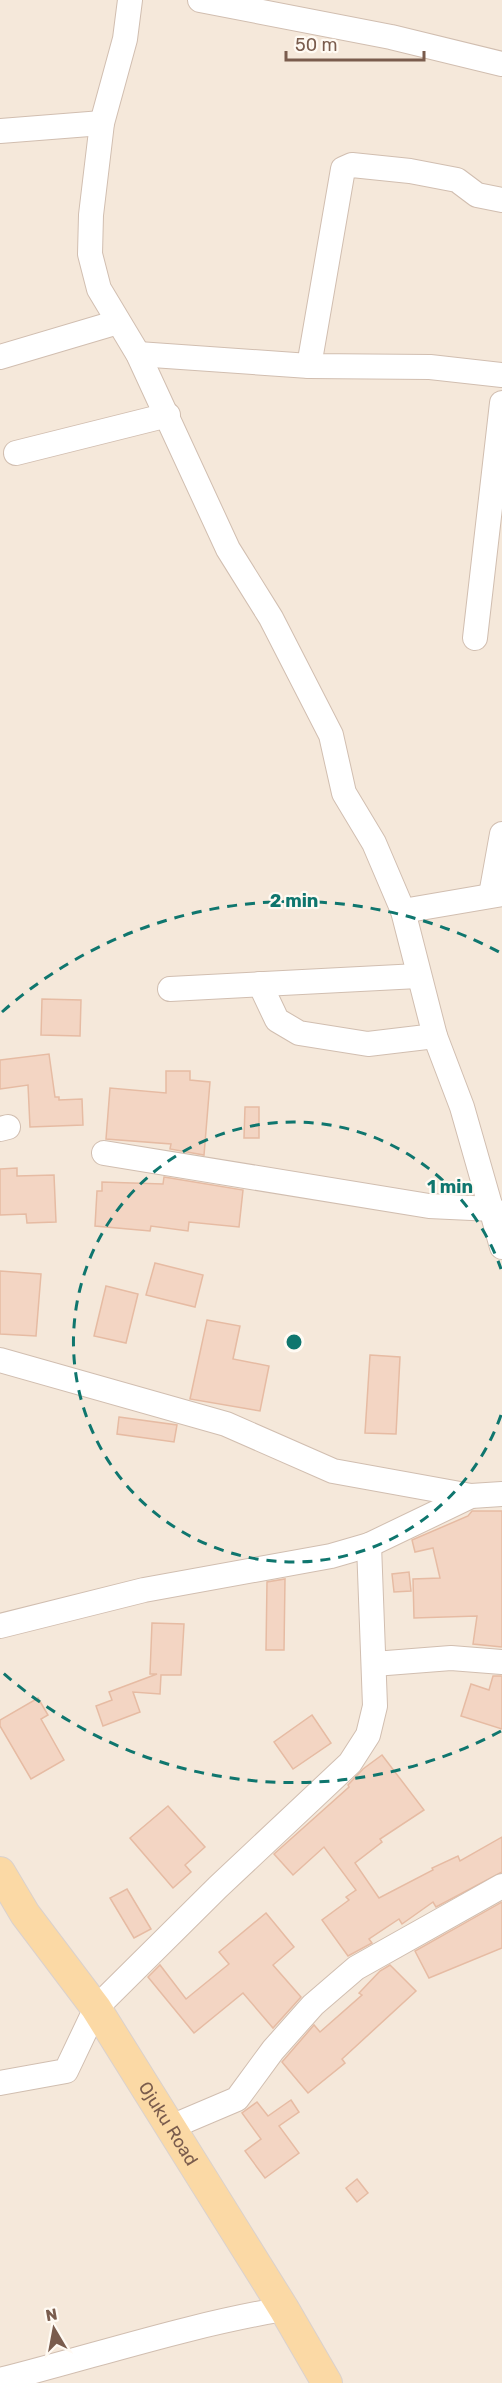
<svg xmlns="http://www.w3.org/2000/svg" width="502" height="2383" viewBox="0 0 502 2383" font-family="Rubik,sans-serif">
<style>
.residential{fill:#f5e8da}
.building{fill:#f3d5c3;stroke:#e6bba3;stroke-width:1.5}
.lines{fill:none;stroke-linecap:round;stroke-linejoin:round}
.minor-casing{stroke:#d1beb0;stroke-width:26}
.major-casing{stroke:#dad1cd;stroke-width:32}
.minor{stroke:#fff;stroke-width:24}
.major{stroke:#fbd9a5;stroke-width:30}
.ring{fill:none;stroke:#0f766e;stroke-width:3;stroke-dasharray:10 8}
.labels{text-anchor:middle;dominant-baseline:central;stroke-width:4.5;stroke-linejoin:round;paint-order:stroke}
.street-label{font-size:18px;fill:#7a5c4d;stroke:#fffaf3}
.centre{fill:#0f766e;stroke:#fffaf3;stroke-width:3}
.ring-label{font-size:18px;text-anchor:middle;font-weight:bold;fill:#0f766e;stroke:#fffaf3;stroke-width:4.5;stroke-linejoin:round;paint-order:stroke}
</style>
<rect width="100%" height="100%" fill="#fdf6ec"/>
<!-- residential -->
<rect class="residential" x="0" y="0" width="502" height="2383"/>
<!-- building -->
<g class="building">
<polygon points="42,999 81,1000 80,1036 41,1035"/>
<polygon points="49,1054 55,1097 59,1097 59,1100 82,1099 83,1125 30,1127 28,1085 0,1089 0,1060"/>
<polygon points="166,1071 190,1071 190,1080 210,1082 204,1155 170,1149 171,1144 106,1139 110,1088 166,1093"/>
<polygon points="245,1107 259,1107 259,1138 244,1138"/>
<polygon points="17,1168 17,1176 54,1175 56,1222 27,1223 26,1214 0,1215 0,1169"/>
<polygon points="164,1177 243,1190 239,1227 189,1222 188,1231 151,1226 150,1231 95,1226 97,1191 102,1191 102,1182 163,1184"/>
<polygon points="155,1263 203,1275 195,1307 146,1295"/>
<polygon points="0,1271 41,1274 36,1336 0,1334"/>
<polygon points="106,1286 138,1294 126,1343 94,1336"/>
<polygon points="207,1320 240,1326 233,1359 269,1366 260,1411 190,1399"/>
<polygon points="370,1355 400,1357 396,1434 365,1433"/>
<polygon points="119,1417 177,1425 174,1442 117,1434"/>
<polygon points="472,1511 502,1511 502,1647 473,1644 477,1616 414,1618 413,1579 440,1578 433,1548 415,1552 412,1540 468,1516"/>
<polygon points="409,1572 411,1591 394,1592 392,1574"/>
<polygon points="285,1579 284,1650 266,1650 267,1582"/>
<polygon points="152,1623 184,1624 181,1675 161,1675 160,1694 133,1692 140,1712 103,1726 96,1706 112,1700 109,1692 157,1674 150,1674"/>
<polygon points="493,1676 502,1676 502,1729 461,1716 471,1684 489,1690"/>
<polygon points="38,1698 48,1715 41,1719 64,1760 31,1779 0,1726 0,1720"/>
<polygon points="312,1715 331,1743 293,1769 274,1742"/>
<polygon points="382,1755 424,1810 380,1839 382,1842 355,1863 379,1898 433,1870 432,1868 458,1856 460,1861 502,1837 502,1872 436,1907 433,1902 402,1924 399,1919 369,1939 372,1943 348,1956 322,1920 349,1900 346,1897 356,1890 324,1847 293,1875 274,1854 349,1787 348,1785 363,1769"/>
<polygon points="168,1806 205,1847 185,1865 191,1872 173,1888 130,1838"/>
<polygon points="127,1889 151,1929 134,1938 110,1898"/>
<polygon points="502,1902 502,1948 429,1978 415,1951"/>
<polygon points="266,1913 294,1947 273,1965 301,1997 273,2028 243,1993 194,2033 148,1977 160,1965 186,1999 229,1964 219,1952"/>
<polygon points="390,1965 416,1991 342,2059 345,2063 308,2093 282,2062 314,2025 320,2032 362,1995 359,1993 380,1971"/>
<polygon points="291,2100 299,2112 279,2126 299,2153 265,2178 245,2151 261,2139 242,2113 257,2102 268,2116"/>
<polygon points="357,2179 368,2193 357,2202 346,2188"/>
</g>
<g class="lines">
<!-- minor casing -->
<g class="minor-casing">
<g id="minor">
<polyline points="130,0 125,39 102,123 91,215 90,254 99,289 138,354 228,549 271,618 331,735 344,793 374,843 403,911 435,1036 462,1107 502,1247"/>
<polyline points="200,0 391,37 502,64"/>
<polyline points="0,131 102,123"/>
<polyline points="138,354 309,366 430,367 502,375"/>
<polyline points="0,357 118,322"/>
<polyline points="309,366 343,169 352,165 410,171 457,180 477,195 502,200"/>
<polyline points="16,453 168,415"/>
<polyline points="475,638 502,403"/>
<polyline points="491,895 502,834"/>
<polyline points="403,911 502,894"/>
<polyline points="260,984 277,1020 299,1033 368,1044 435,1036"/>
<polyline points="170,989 418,976"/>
<polyline points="0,1129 8,1127"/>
<polyline points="104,1153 429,1206 493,1209"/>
<polyline points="0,1360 226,1424 333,1471 471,1496"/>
<polyline points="0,1626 144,1590 331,1556 369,1545 471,1496 502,1494"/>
<polyline points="374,1664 451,1658 502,1662"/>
<polyline points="0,2083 66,2071 96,2008 218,1887 350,1763 368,1735 375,1706 369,1545"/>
<polyline points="171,2127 237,2099 273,2050 313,2005 356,1968 502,1886"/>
<path d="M 0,2380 C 95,2356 188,2325 284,2309"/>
</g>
</g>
<!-- major casing -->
<g class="major-casing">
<g id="major">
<path id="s1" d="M 0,1872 L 25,1914 L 96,2008 L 284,2309 L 327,2383"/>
</g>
</g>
<!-- minor -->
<use href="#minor" class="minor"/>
<!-- major -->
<use href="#major" class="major"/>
</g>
<!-- distance rings -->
<g class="ring">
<path d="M501 1415A220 220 0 1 1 501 1269"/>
<path d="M501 1731A441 441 0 0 1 2 1672M2 1012A441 441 0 0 1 501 953"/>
</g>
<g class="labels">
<!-- street labels -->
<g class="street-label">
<text stroke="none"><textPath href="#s1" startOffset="303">Ojuku Road</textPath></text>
</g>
</g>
<circle cx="294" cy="1342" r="9" class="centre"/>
<g class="ring-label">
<text x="294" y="907">2 min</text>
<text x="450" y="1193">1 min</text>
</g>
<!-- north arrow -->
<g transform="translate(54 2329) rotate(350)" stroke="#fffaf3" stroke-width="4.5" paint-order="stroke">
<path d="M0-4.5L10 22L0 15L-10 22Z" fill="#7a5c4d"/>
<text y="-9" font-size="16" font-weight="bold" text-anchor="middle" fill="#7a5c4d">N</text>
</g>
<!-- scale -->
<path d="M286 51v9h138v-9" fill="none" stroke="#7a5c4d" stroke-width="3"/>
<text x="295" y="51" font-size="18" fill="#7a5c4d" stroke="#fffaf3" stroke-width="4.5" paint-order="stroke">50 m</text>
</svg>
